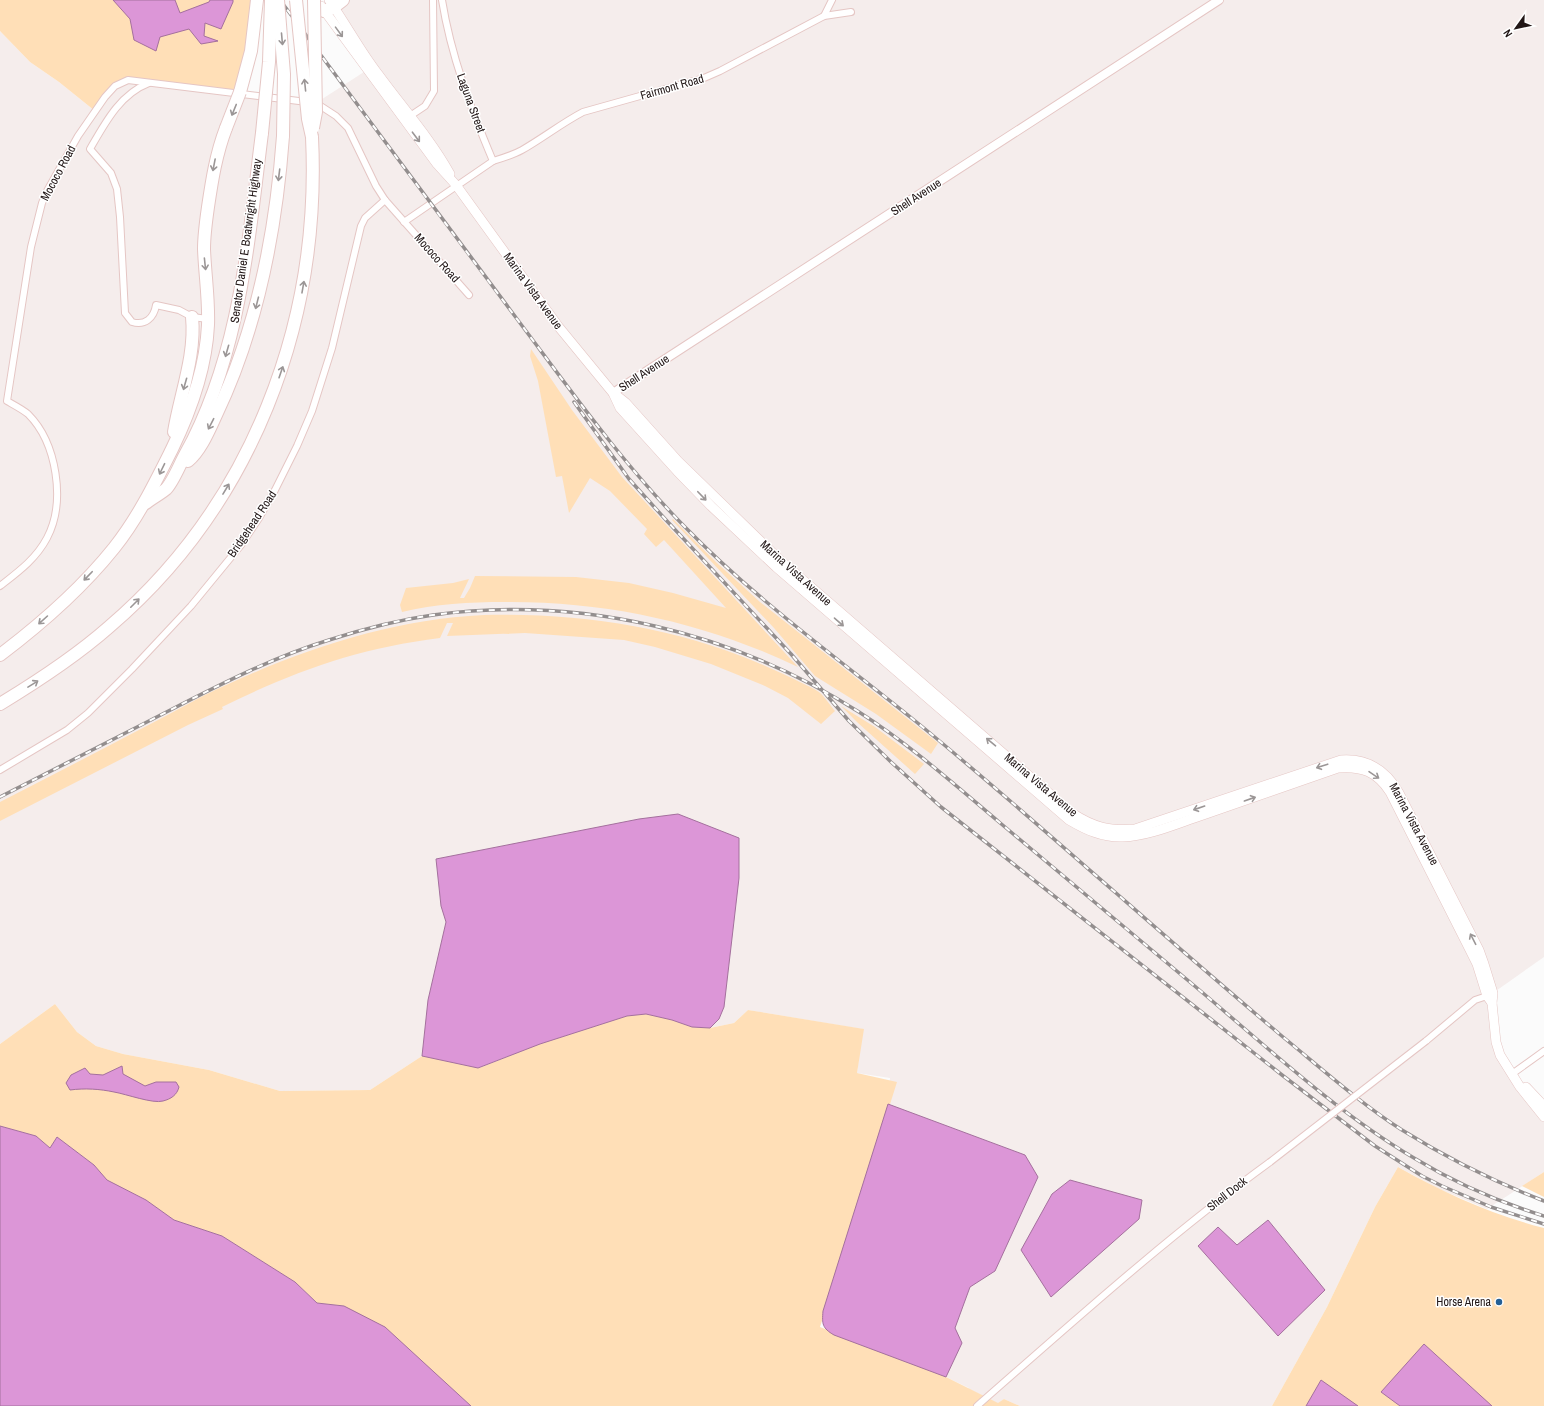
<svg xmlns="http://www.w3.org/2000/svg" width="1544" height="1406" viewBox="0 0 1544 1406" font-family="'Archivo Narrow',sans-serif">
<style>
.built{fill:#f5edec}
.green{fill:#ffdfb7}
.water{fill:#dc96d7;stroke:#a4709d}
.lines{fill:none;stroke-linecap:round;stroke-linejoin:round}
.minor-casing{stroke:#e5c6c4;stroke-width:8}
.tertiary-casing{stroke:#e5c6c4;stroke-width:10}
.secondary-casing{stroke:#e5c6c4;stroke-width:10}
.motorway-casing{stroke:#e5c6c4;stroke-width:14}
.minor{stroke:#fff;stroke-width:6}
.tertiary{stroke:#fff;stroke-width:8}
.secondary{stroke:#fff;stroke-width:9}
.motorway{stroke:#fff;stroke-width:12}
.rail-casing{stroke:#938e8e;stroke-width:3.5}
.rail{stroke:#fff;stroke-width:2;stroke-dasharray:6;stroke-linecap:butt}
.minor-bridge-casing{stroke:#e5c6c4;stroke-width:8;stroke-linecap:butt}
.motorway-bridge-casing{stroke:#e5c6c4;stroke-width:14;stroke-linecap:butt}
.minor-bridge{stroke:#fff;stroke-width:6}
.motorway-bridge{stroke:#fff;stroke-width:12}
.oneway{stroke:#9b9696}
.poi-dot{fill:#245f96;stroke:#fff;stroke-width:1.5}
.labels{text-anchor:middle;dominant-baseline:central;stroke-width:3;stroke-linejoin:round;paint-order:stroke}
.street-label{font-size:12px;fill:#211616;stroke:#fff}
.poi-label{font-size:12px;fill:#211616;stroke:#fff;text-anchor:end}
</style>
<rect width="100%" height="100%" fill="#fbfbfb"/>
<!-- built -->
<polygon class="built" points="343,0 1544,0 1544,957 1493,993 1490,980 1479,950 1399,793 1389,777 1377,767 1362,761 1341,760 1135,829 1121,830 1108,829 1084,820 1072,813 781,561 678,461 631,410 626,403 614,394 619,404 639,429 677,471 711,506 776,567 1069,820 1082,827 1096,834 1110,837 1138,835 1186,820 1338,768 1348,767 1365,769 1385,784 1477,964 1487,996 1492,1003 1496,1042 1500,1055 1520,1087 1544,1117 1544,1172 1487,1209 1439,1189 1398,1167 1375,1207 1327,1307 1272,1406 1020,1406 1004,1399 995,1406 949,1406 969,1388 946,1377 834,1335 826,1330 822,1322 823,1311 888,1104 890,1078 857,1073 862,1029 748,1010 734,1023 710,1028 692,1027 672,1020 646,1014 627,1016 540,1044 478,1068 422,1056 370,1090 280,1091 209,1070 123,1054 96,1046 77,1032 55,1004 0,1044 0,31 30,62 59,82 95,111 105,97 115,86 128,80 240,92 316,103 367,70 437,164 455,184 444,162 410,116 377,73 334,7"/>
<!-- green -->
<g class="green">
<polygon points="0,0 257,0 240,92 139,80 115,86 95,111 59,82 30,62 0,31"/>
<path d="M 531,349 L 572,410 L 622,477 L 798,667 C 706,623 607,601 504,602 C 470,602 435,604 402,612 L 400,605 L 406,588 L 453,583 L 469,579 L 460,598 L 464,598 L 470,588 L 475,576 L 576,577 L 629,583 L 673,593 L 726,608 L 664,540 L 656,547 L 644,534 L 647,529 L 610,491 L 590,478 L 569,513 L 562,476 L 556,477 L 538,381 L 530,356 Z"/>
<polygon points="673,519 717,563 760,602 938,743 931,754 876,714 815,676 774,628 672,520"/>
<path d="M 484,615 C 577,613 670,626 756,662 C 773,669 790,677 806,685 C 810,687 815,689 819,692 C 825,697 830,705 835,711 L 821,724 L 788,698 L 765,686 L 711,664 L 655,647 L 624,640 L 525,633 L 447,636 L 453,623 L 447,623 L 440,638 C 359,648 295,671 222,707 L 223,709 L 188,725 L 0,821 L 0,802 C 46,778 92,755 137,731 C 159,720 180,708 201,697 C 291,653 384,620 484,615 Z"/>
<polygon points="841,706 875,727 924,764 915,774 858,723"/>
<polygon points="55,1004 77,1032 96,1046 123,1054 209,1070 280,1091 370,1090 422,1056 479,1068 540,1044 627,1016 646,1014 672,1020 692,1027 710,1028 734,1023 748,1010 864,1029 857,1073 897,1082 820,1327 946,1377 998,1403 1004,1399 1020,1406 471,1406 448,1386 344,1306 317,1303 295,1282 222,1236 174,1220 146,1200 106,1180 94,1165 57,1137 50,1148 36,1136 0,1126 0,1044"/>
<path d="M 1398,1167 C 1444,1193 1493,1215 1544,1228 L 1544,1406 L 1272,1406 L 1327,1307 L 1375,1207 Z"/>
<polygon points="1544,1172 1544,1197 1522,1186"/>
</g>
<!-- water -->
<g class="water">
<polygon points="113,0 175,0 180,13 209,2 210,0 233,0 233,2 221,29 205,23 204,36 218,41 201,44 189,29 160,37 156,51 134,40 130,19"/>
<polygon points="678,814 739,838 739,878 724,1007 719,1019 710,1028 692,1027 672,1020 646,1014 627,1016 540,1044 478,1068 422,1056 428,1000 446,922 441,906 436,859 639,819"/>
<path d="M 122,1066 L 123,1074 L 145,1086 L 156,1082 L 176,1082 L 179,1087 C 177,1095 171,1099 163,1101 C 153,1104 126,1094 114,1092 C 100,1089 85,1088 70,1090 L 66,1083 L 71,1075 L 85,1068 L 90,1074 L 103,1075 Z"/>
<path d="M 888,1104 L 1025,1155 L 1038,1177 L 995,1271 L 970,1287 L 955,1328 L 962,1343 L 946,1377 L 834,1335 C 822,1328 822,1324 823,1311 Z"/>
<polygon points="0,1126 36,1136 50,1148 57,1137 94,1165 107,1180 146,1200 174,1220 222,1236 295,1282 317,1303 344,1306 385,1327 471,1406 0,1406"/>
<polygon points="1070,1180 1142,1200 1139,1219 1051,1297 1021,1250 1052,1194"/>
<polygon points="1268,1220 1325,1290 1278,1336 1198,1246 1218,1227 1237,1245"/>
<polygon points="1424,1344 1492,1406 1400,1406 1381,1392"/>
<polygon points="1321,1380 1358,1406 1306,1406"/>
</g>
<g class="lines">
<!-- minor casing -->
<g class="minor-casing">
<g id="minor">
<path d="M 442,0 C 451,56 471,109 493,161"/>
<polyline points="824,16 832,0"/>
<path d="M 149,83 C 120,94 105,123 90,149 L 111,173 L 117,189 L 120,217 L 125,313 L 132,322 C 145,326 154,318 156,305 L 179,310 L 192,317 L 208,319"/>
<polyline points="316,103 336,116 348,128 376,186 385,200 469,295"/>
<polyline points="410,116 425,106 434,91 433,0"/>
<path d="M 404,222 L 493,161 C 503,158 513,155 522,150 C 543,138 562,123 583,112 L 704,78 L 720,71 L 824,16 L 851,12"/>
<path d="M 0,586 C 18,572 36,559 47,538 C 66,502 57,443 28,414 C 22,409 14,405 7,401 L 31,247 L 42,203 L 47,191 L 78,136 L 105,97 L 115,86 L 128,80 L 307,102"/>
<polyline points="0,770 67,730 88,713 132,669 191,606 241,545 259,518 275,490 297,446 312,411 332,348 361,226 365,218 385,200"/>
<polyline points="1426,1041 1475,1000 1487,996"/>
<polyline points="1512,1074 1544,1051"/>
<path d="M 977,1406 C 1073,1322 1167,1237 1270,1162"/>
</g>
</g>
<!-- tertiary casing -->
<g class="tertiary-casing">
<polyline id="tertiary" points="613,393 1219,0"/>
</g>
<!-- secondary casing -->
<g class="secondary-casing">
<g id="secondary">
<path d="M 329,0 C 346,24 360,51 378,74 C 402,107 430,138 450,174"/>
<path d="M 321,6 L 437,164 L 456,185 L 558,326 L 613,393 L 620,408 L 677,471 L 711,506 L 776,567 L 1069,820 C 1086,830 1103,838 1123,837 C 1150,836 1178,823 1203,815 C 1248,799 1293,784 1338,768 C 1362,766 1377,772 1390,792 L 1470,950 L 1477,964 L 1487,996 L 1492,1003"/>
<path d="M 616,395 L 626,403 L 678,461 L 781,561 L 1072,813 C 1093,827 1109,831 1135,829 L 1341,760 C 1368,758 1386,770 1399,793 L 1479,950 L 1484,964 L 1493,993 L 1492,1003 L 1496,1042 L 1500,1055 L 1520,1087 L 1544,1117"/>
<polyline points="1526,1087 1544,1106"/>
</g>
</g>
<!-- motorway casing -->
<g class="motorway-casing">
<g id="motorway">
<polyline points="324,11 334,7 343,0"/>
<polyline points="240,92 251,51 257,0"/>
<path d="M 174,432 C 180,395 196,355 192,317"/>
<path d="M 188,461 C 201,450 209,430 216,415 C 258,327 276,232 283,136"/>
<path d="M 146,503 C 152,498 160,494 166,489 C 173,482 180,464 185,455 C 240,356 248,243 262,133"/>
<path d="M 0,655 C 41,624 82,588 114,548 C 138,518 155,483 172,449 C 191,410 206,368 208,325 C 209,299 205,275 204,249 C 204,235 206,221 208,207 C 212,180 216,154 226,128"/>
<path d="M 0,704 C 38,681 75,657 109,627 C 252,505 321,323 312,137"/>
</g>
</g>
<!-- minor -->
<use href="#minor" class="minor"/>
<!-- tertiary -->
<use href="#tertiary" class="tertiary"/>
<!-- secondary -->
<use href="#secondary" class="secondary"/>
<!-- motorway -->
<use href="#motorway" class="motorway"/>
<!-- rail casing -->
<g class="rail-casing">
<g id="rail">
<path d="M 280,0 C 361,109 441,218 523,327 C 574,395 625,466 684,526 C 754,598 836,657 914,720 C 983,776 1049,835 1116,893 C 1171,941 1227,990 1283,1037 C 1322,1069 1360,1103 1402,1130 C 1447,1158 1495,1182 1544,1201"/>
<polyline points="574,402 629,479 666,520 791,654 849,721 891,762 941,807 1282,1075 1375,1146 1422,1176 1442,1186 1491,1207 1544,1224"/>
<path d="M 0,797 C 47,773 95,749 143,724 C 204,693 264,660 329,640 C 363,629 398,620 433,615 C 581,595 734,632 859,712 C 909,744 954,784 999,822 C 1065,877 1131,933 1197,988 C 1267,1047 1335,1111 1414,1158 C 1455,1183 1499,1202 1544,1216"/>
</g>
</g>
<!-- rail -->
<use href="#rail" class="rail"/>
<!-- minor-bridge casing -->
<g class="minor-bridge-casing">
<polyline id="minor-bridge" points="1270,1162 1426,1041"/>
</g>
<!-- motorway-bridge casing -->
<g class="motorway-bridge-casing">
<g id="motorway-bridge">
<polyline points="278,0 284,74 283,136"/>
<polyline points="296,0 308,119 312,137"/>
<polyline points="226,128 240,92"/>
<polyline points="313,128 316,112 314,0"/>
<polyline points="262,133 269,62 271,0"/>
</g>
</g>
<!-- minor-bridge -->
<use href="#minor-bridge" class="minor-bridge"/>
<!-- motorway-bridge -->
<use href="#motorway-bridge" class="motorway-bridge"/>
</g>
<!-- one-way arrows -->
<defs><path id="oneway-shaft" d="M-6 0H5M1.5-3L5.5 0L1.5 3" fill="none" stroke-width="1.6" stroke-linecap="round" stroke-linejoin="round"/></defs>
<g class="oneway">
<use href="#oneway-shaft" transform="translate(339 32) rotate(54)"/>
<use href="#oneway-shaft" transform="translate(282 39) rotate(85)"/>
<use href="#oneway-shaft" transform="translate(305 85) rotate(-96)"/>
<use href="#oneway-shaft" transform="translate(234 110) rotate(112)"/>
<use href="#oneway-shaft" transform="translate(416 137) rotate(53)"/>
<use href="#oneway-shaft" transform="translate(214 165) rotate(101)"/>
<use href="#oneway-shaft" transform="translate(279 175) rotate(97)"/>
<use href="#oneway-shaft" transform="translate(205 264) rotate(84)"/>
<use href="#oneway-shaft" transform="translate(303 287) rotate(-80)"/>
<use href="#oneway-shaft" transform="translate(257 303) rotate(104)"/>
<use href="#oneway-shaft" transform="translate(227 351) rotate(106)"/>
<use href="#oneway-shaft" transform="translate(281 372) rotate(-71)"/>
<use href="#oneway-shaft" transform="translate(185 384) rotate(106)"/>
<use href="#oneway-shaft" transform="translate(211 424) rotate(117)"/>
<use href="#oneway-shaft" transform="translate(162 469) rotate(116)"/>
<use href="#oneway-shaft" transform="translate(226 489) rotate(-59)"/>
<use href="#oneway-shaft" transform="translate(702 496) rotate(46)"/>
<use href="#oneway-shaft" transform="translate(88 576) rotate(134)"/>
<use href="#oneway-shaft" transform="translate(135 603) rotate(-45)"/>
<use href="#oneway-shaft" transform="translate(43 620) rotate(138)"/>
<use href="#oneway-shaft" transform="translate(839 622) rotate(41)"/>
<use href="#oneway-shaft" transform="translate(33 684) rotate(-32)"/>
<use href="#oneway-shaft" transform="translate(991 742) rotate(-140)"/>
<use href="#oneway-shaft" transform="translate(1322 766) rotate(162)"/>
<use href="#oneway-shaft" transform="translate(1374 775) rotate(34)"/>
<use href="#oneway-shaft" transform="translate(1250 799) rotate(-19)"/>
<use href="#oneway-shaft" transform="translate(1199 808) rotate(161)"/>
<use href="#oneway-shaft" transform="translate(1473 939) rotate(-117)"/>
</g>
<!-- markers -->
<circle class="poi-dot" cx="1499" cy="1302" r="4"/>
<g class="labels">
<!-- street labels -->
<g class="street-label">
<text transform="translate(672 87) rotate(-16)">Fairmont Road</text>
<text transform="translate(471 103) rotate(70)">Laguna Street</text>
<text transform="translate(58 173) rotate(-62)">Mococo Road</text>
<text transform="translate(916 197) rotate(-33)">Shell Avenue</text>
<text transform="translate(246 241) rotate(-82)">Senator Daniel E Boatwright Highway</text>
<text transform="translate(437 258) rotate(48)">Mococo Road</text>
<text transform="translate(533 291) rotate(54)">Marina Vista Avenue</text>
<text transform="translate(644 373) rotate(-33)">Shell Avenue</text>
<text transform="translate(252 524) rotate(-56)">Bridgehead Road</text>
<text transform="translate(796 573) rotate(42)">Marina Vista Avenue</text>
<text transform="translate(1041 785) rotate(40)">Marina Vista Avenue</text>
<text transform="translate(1414 824) rotate(62)">Marina Vista Avenue</text>
<text transform="translate(1227 1194) rotate(-38)">Shell Dock</text>
</g>
<!-- poi labels -->
<g class="poi-label">
<text x="1491" y="1302">Horse Arena</text>
</g>
</g>
<!-- north arrow -->
<g transform="translate(1516 28) rotate(237)" stroke="#ffffff" stroke-width="3" paint-order="stroke">
<path d="M0-3L7 15L0 10L-7 15Z" fill="#211616"/>
<text y="-6" font-size="11" font-weight="bold" text-anchor="middle" fill="#211616">N</text>
</g>
</svg>
